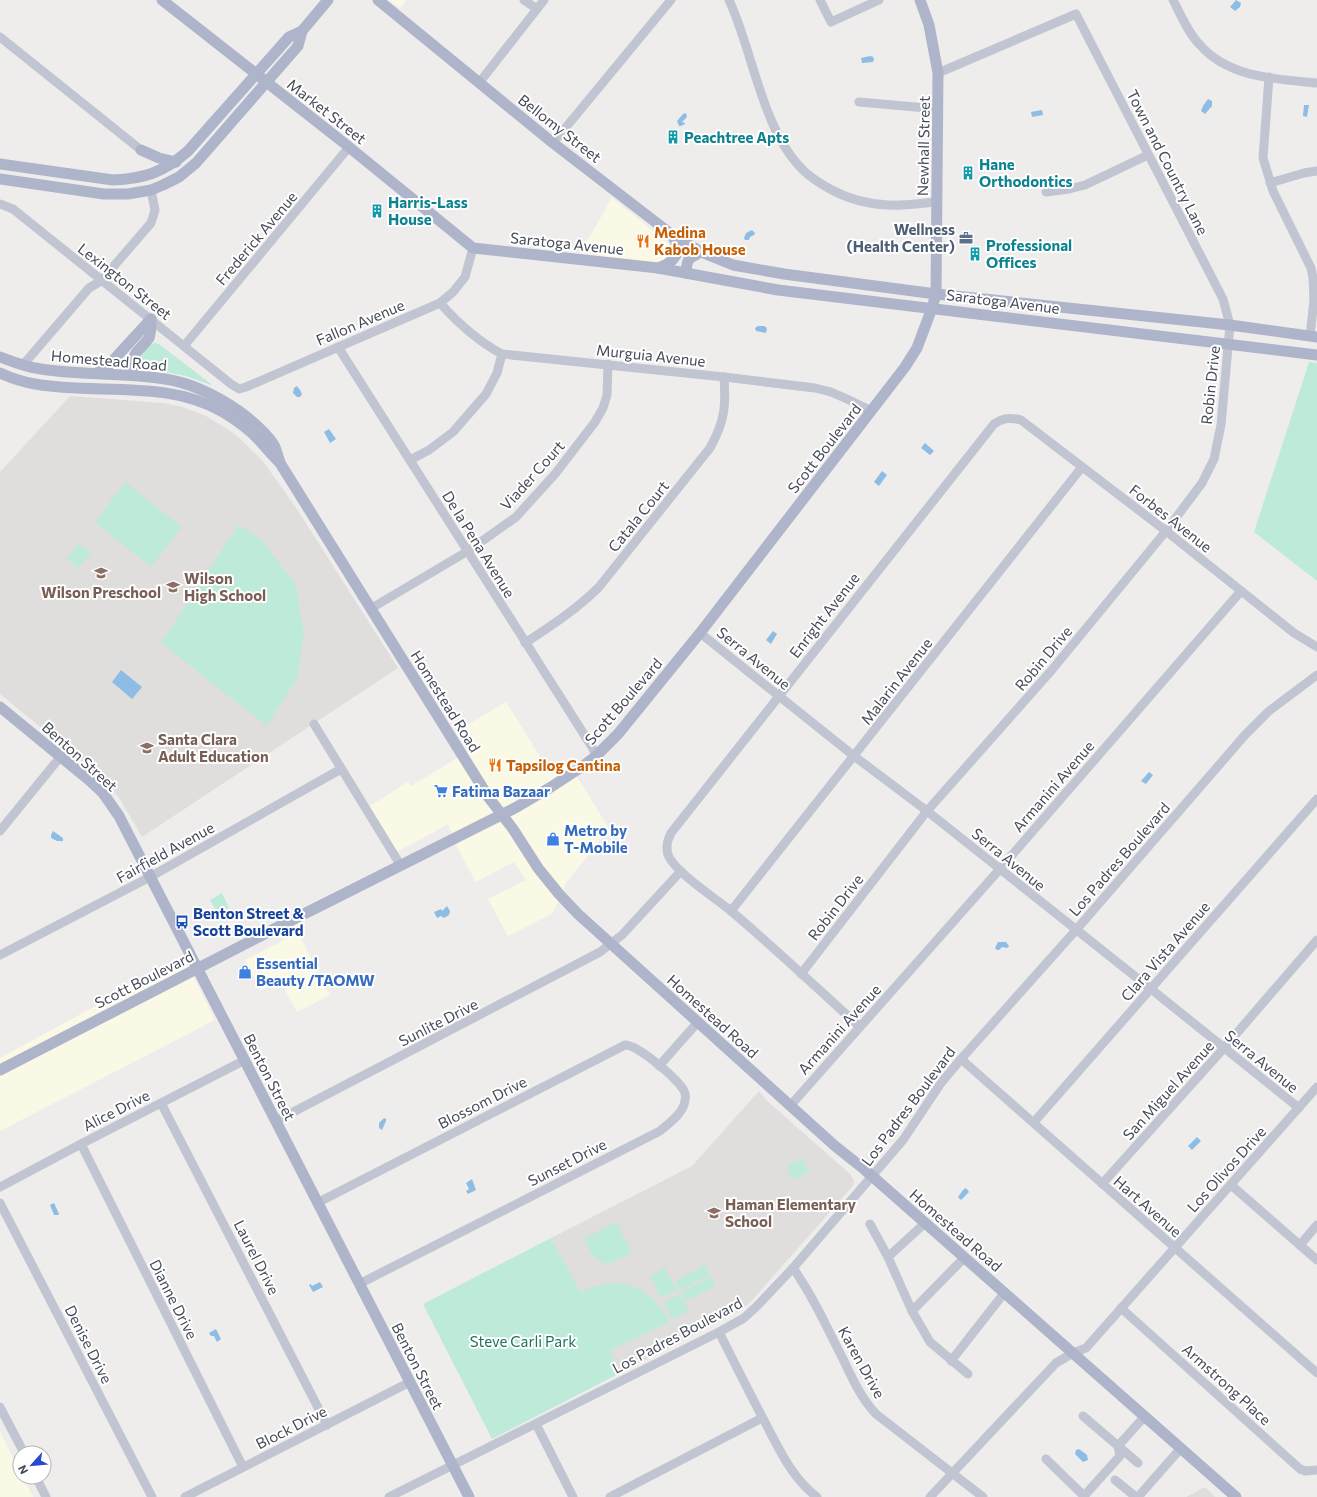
<svg xmlns="http://www.w3.org/2000/svg" width="1317" height="1497" viewBox="0 0 1317 1497" font-family="Commissioner,sans-serif">
<style>
.commercial{fill:#faf9e6}
.education{fill:#e0dedd}
.green{fill:#bdead9}
.water{fill:#8dbde4}
.lines{fill:none;stroke-linecap:round;stroke-linejoin:round}
.minor{stroke:#c1c5d1;stroke-width:9}
.major{stroke:#aeb5ca;stroke-width:11}
.labels{text-anchor:middle;dominant-baseline:central;stroke-width:4;stroke-linejoin:round;paint-order:stroke}
.street-label{font-size:15px;fill:#464b58;stroke:#fff}
.culture-label{font-size:15px;font-weight:bold;fill:#0d838f;stroke:#fff;text-anchor:start}
.service-label{font-size:15px;font-weight:bold;fill:#4e5e75;stroke:#fff;text-anchor:end}
.food-label{font-size:15px;font-weight:bold;fill:#c56008;stroke:#fff;text-anchor:start}
.education-label{font-size:15px;font-weight:bold;fill:#785e54;stroke:#fff;text-anchor:start}
.shop-label{font-size:15px;font-weight:bold;fill:#366cbe;stroke:#fff;text-anchor:start}
.transit-label{font-size:15px;font-weight:bold;fill:#164399;stroke:#fff;text-anchor:start}
.park-label{font-size:15px;fill:#1d735c;stroke:#fff}
</style>
<rect width="100%" height="100%" fill="#efedec"/>
<!-- commercial -->
<g class="commercial">
<polygon points="389,0 407,0 400,8"/>
<polygon points="612,198 668,243 673,251 671,259 662,263 580,253"/>
<polygon points="506,702 547,768 564,760 581,783 609,829 566,883 553,913 508,936 488,899 526,880 514,862 476,882 458,849 448,824 397,852 368,807 408,782 411,786 474,748 461,729"/>
<polygon points="298,933 330,995 297,1012 280,981 261,990 245,960"/>
<polygon points="184,958 215,1020 0,1131 0,1058"/>
<polygon points="0,1432 20,1471 20,1477 23,1477 33,1497 0,1497"/>
</g>
<!-- education -->
<g class="education">
<polygon points="70,396 163,403 183,407 206,416 235,434 262,460 295,506 398,668 142,837 120,799 101,777 0,694 0,472"/>
<polygon points="759,1091 766,1100 850,1174 854,1181 853,1186 754,1298 743,1309 620,1373 610,1350 551,1238 692,1166"/>
<polygon points="1205,1487 1215,1497 1186,1497"/>
</g>
<!-- green -->
<g class="green">
<path d="M 155,343 L 159,344 L 211,384 L 211,385 L 186,376 L 146,368 C 135,362 145,345 155,343 Z"/>
<polygon points="1309,362 1317,363 1317,581 1254,532"/>
<polygon points="125,482 182,527 151,567 95,522"/>
<polygon points="238,525 262,540 296,585 304,634 297,678 267,726 161,643"/>
<polygon points="79,544 91,553 78,568 68,560 67,558"/>
<polygon points="222,893 229,908 218,914 210,900"/>
<polygon points="802,1159 809,1172 793,1180 786,1166"/>
<path d="M 616,1222 L 632,1253 L 608,1264 C 592,1260 591,1252 584,1239 Z"/>
<path d="M 551,1238 L 580,1292 C 620,1274 649,1284 670,1322 L 610,1350 L 620,1373 L 492,1439 L 423,1304 Z"/>
<polygon points="705,1265 710,1275 702,1279 700,1276 701,1279 680,1290 675,1281"/>
<polygon points="665,1268 677,1290 661,1298 650,1276"/>
<polygon points="711,1277 716,1286 707,1290 702,1281"/>
<polygon points="702,1281 707,1291 686,1301 681,1292"/>
<polygon points="680,1294 689,1311 672,1319 664,1303"/>
</g>
<!-- water -->
<g class="water">
<polygon points="1236,0 1241,3 1240,7 1235,11 1230,7"/>
<polygon points="870,56 873,57 874,59 873,62 862,63 861,58"/>
<polygon points="1208,99 1212,101 1212,106 1205,114 1201,111 1203,106"/>
<polygon points="1304,105 1309,105 1307,117 1303,116"/>
<polygon points="1042,110 1043,115 1032,117 1031,112"/>
<polygon points="686,113 687,117 682,122 685,123 685,124 681,126 679,126 677,121 683,114"/>
<polygon points="752,230 755,233 754,235 750,237 749,240 745,240 744,238 746,233"/>
<polygon points="758,326 764,326 767,328 766,333 756,331 755,328"/>
<polygon points="297,386 300,390 302,394 300,397 297,397 293,393 294,388"/>
<polygon points="329,429 336,439 330,443 324,432"/>
<polygon points="925,443 934,451 930,455 921,448"/>
<polygon points="882,471 887,475 879,486 874,482"/>
<polygon points="773,631 777,634 771,644 766,640"/>
<polygon points="121,670 142,687 132,699 112,682"/>
<polygon points="1149,772 1153,775 1146,784 1141,781"/>
<polygon points="53,831 63,838 63,841 57,841 51,838 51,835"/>
<polygon points="447,906 450,911 449,915 444,918 441,916 437,918 434,912 441,909 442,911"/>
<polygon points="998,942 1006,942 1009,946 1007,948 1002,947 999,950 997,950 995,948"/>
<polygon points="384,1118 386,1119 386,1121 382,1130 379,1128 379,1123"/>
<polygon points="1197,1137 1201,1141 1192,1150 1188,1146"/>
<polygon points="472,1179 476,1190 468,1194 466,1191 469,1189 466,1183"/>
<polygon points="966,1188 969,1192 961,1200 958,1197 963,1190"/>
<polygon points="54,1203 59,1214 58,1215 54,1215 50,1205"/>
<polygon points="320,1282 323,1287 313,1292 309,1285 311,1284 312,1286"/>
<polygon points="216,1329 221,1339 217,1342 214,1336 211,1336 209,1333"/>
<polygon points="1079,1449 1087,1455 1088,1460 1083,1462 1075,1454 1076,1450"/>
</g>
<g class="lines">
<!-- minor -->
<g class="minor">
<polyline points="524,0 537,9"/>
<path d="M 729,0 C 753,51 762,130 803,170 C 810,177 821,184 830,189 C 848,199 868,204 888,205 C 904,206 921,203 937,202"/>
<polyline points="820,0 831,22 879,0"/>
<path d="M 1173,0 C 1181,15 1188,33 1200,45 C 1229,78 1276,79 1317,83"/>
<polyline points="0,37 141,150"/>
<polyline points="1269,77 1263,158 1273,191 1311,268 1313,278 1314,300 1310,336"/>
<polyline points="479,83 544,0"/>
<polyline points="859,102 938,109"/>
<polyline points="553,143 671,0"/>
<polyline points="1270,183 1304,173 1317,171"/>
<polyline points="1046,192 1069,189 1085,185 1148,155"/>
<polyline points="0,204 13,209 231,384 239,389 246,387 440,303 453,292 465,277 473,248"/>
<path d="M 440,303 C 457,322 479,342 502,354 L 724,377 L 815,388 L 831,392 L 847,399 L 872,411"/>
<polyline points="184,346 349,147"/>
<polyline points="338,347 592,747 596,756"/>
<polyline points="23,365 89,288 101,281 151,223 155,210 151,190"/>
<polyline points="410,460 429,450 453,432 486,394 497,373 502,354"/>
<polyline points="370,609 468,551 516,517 555,474 595,422 603,408 607,395 608,364"/>
<polyline points="700,633 854,756 927,811 1151,989 1299,1108"/>
<path d="M 525,643 C 551,626 577,609 599,587 L 710,448 C 725,421 726,406 724,377"/>
<polyline points="314,724 401,866"/>
<polyline points="0,831 61,756"/>
<polyline points="731,911 1082,467"/>
<polyline points="0,955 150,877 341,769"/>
<polyline points="801,974 927,811 1051,671 1166,531 1202,483 1214,459 1221,425 1230,325 1223,299 1076,14 938,73"/>
<path d="M 860,1027 C 817,988 775,948 731,911 C 715,898 678,874 669,857 C 665,849 667,841 671,833 L 994,424 C 1003,418 1010,417 1021,420 L 1166,531 L 1294,633 L 1317,647"/>
<polyline points="961,1059 1317,1373"/>
<polyline points="659,1066 697,1023"/>
<polyline points="161,1103 327,1425"/>
<polyline points="790,1106 999,870 1241,591"/>
<polyline points="276,1121 600,952 622,935 681,871"/>
<polyline points="1034,1122 1317,799"/>
<polyline points="81,1144 243,1467"/>
<polyline points="1102,1184 1224,1048 1317,940"/>
<polyline points="1231,1185 1317,1260"/>
<polyline points="0,1187 81,1144 245,1060"/>
<polyline points="0,1203 152,1497"/>
<path d="M 317,1203 L 625,1045 C 638,1045 675,1077 683,1089 C 685,1092 686,1097 685,1100 C 684,1113 669,1123 660,1131 L 359,1284"/>
<polyline points="870,1224 888,1257 912,1311 930,1342 968,1374"/>
<polyline points="1300,1245 1317,1225"/>
<polyline points="888,1257 925,1223"/>
<path d="M 793,1268 C 813,1296 827,1328 843,1359 C 852,1378 861,1398 876,1414 L 983,1497"/>
<polyline points="1121,1308 1300,1469 1305,1471 1317,1470"/>
<polyline points="912,1311 965,1257"/>
<path d="M 719,1332 C 735,1364 751,1396 768,1428 C 781,1453 794,1480 817,1497"/>
<polyline points="951,1361 1005,1292"/>
<polyline points="0,1407 24,1453"/>
<polyline points="1083,1416 1138,1463"/>
<polyline points="536,1424 573,1497"/>
<polyline points="1046,1459 1085,1497"/>
<polyline points="36,1477 46,1497"/>
<polyline points="1115,1480 1136,1497"/>
<polyline points="1084,1496 1120,1456 1118,1446 1145,1416"/>
<polyline points="185,1497 410,1382"/>
<polyline points="389,1497 719,1332 744,1318 757,1306 793,1268 903,1140 941,1083 961,1059 1076,930 1245,735 1269,711 1317,675"/>
<polyline points="610,1497 762,1418"/>
<polyline points="930,1497 1056,1363 1073,1353 1086,1348 1317,1087"/>
<polyline points="1138,1497 1181,1448"/>
</g>
<!-- major -->
<g class="major">
<polyline points="162,0 344,143 473,248 658,268 778,290 1317,355"/>
<polyline points="378,0 553,143 671,234 701,252 733,265 784,274 936,294 1230,325 1317,337"/>
<polyline points="141,150 159,158 176,162"/>
<path d="M 0,164 L 113,180 C 144,179 164,172 188,151 L 289,37 L 302,31"/>
<polyline points="0,179 104,194 128,194 151,190 163,185 179,177 196,163 298,46 302,31 328,0"/>
<path d="M 658,268 C 675,262 684,252 671,234"/>
<path d="M 686,273 C 687,258 688,259 701,252"/>
<path d="M 0,357 C 11,361 23,366 35,368 C 77,376 122,372 165,379 C 192,383 217,396 239,411 C 250,419 269,435 275,447 C 277,452 278,457 280,462"/>
<path d="M 0,373 C 11,378 23,382 35,384 C 96,395 167,379 223,412 C 236,420 249,429 259,440 C 266,448 272,455 280,463 L 489,798 L 513,829 L 538,868 L 559,894 L 578,914 L 835,1146 L 864,1169 L 1236,1497"/>
<polyline points="97,373 107,367 151,319"/>
<path d="M 127,374 L 132,370 C 133,349 138,353 149,338 C 151,333 151,324 151,319"/>
<polyline points="0,707 89,780 103,793 119,816 469,1497"/>
<polyline points="0,1070 282,925 515,808 551,787 583,766 596,756 618,734 700,633 905,367 917,348 932,308 936,294 938,73 929,25 920,0"/>
</g>
</g>
<!-- icons -->
<defs>
<g id="building-bare" transform="scale(1.08)"><path d="M-4-6H4V6H1V3H-1V6H-4ZM-2.5-4.3h1.7v1.8h-1.7ZM.8-4.3h1.7v1.8H.8ZM-2.5-1h1.7V.8h-1.7ZM.8-1h1.7V.8H.8Z" fill="#0f9aa8" stroke="#fff" stroke-width="2.5" paint-order="stroke"/></g>
<g id="office-bare" transform="scale(1.08)"><path d="M-6-3h4V-5.5h4V-3h4V5H-6ZM-1-4.5V-3h2v-1.5ZM-6 0V1H6V0Z" fill="#5c6f8a" stroke="#fff" stroke-width="2.5" paint-order="stroke"/></g>
<g id="restaurant-bare" transform="scale(1.08)"><path d="M-5-6h1v4h1v-4h1v4h1v-4h1v5L-1.5 .5V6h-2V.5L-5-1ZM5-6V6H3V1.5H1.5Q1.5-4 5-6Z" fill="#e8710a" stroke="#fff" stroke-width="2.5" paint-order="stroke"/></g>
<g id="school-bare" transform="scale(1.08)"><path d="M0-5L7-2L0 1L-7-2ZM-4 1L0 2.5L4 1V4Q0 6-4 4Z" fill="#8d6e63" stroke="#fff" stroke-width="2.5" paint-order="stroke"/></g>
<g id="supermarket-bare" transform="scale(1.08)"><path d="M-6-5.5h2.5l.6 2H6L4.5 2H-2.5L-4.4-4H-6ZM-1.5 3.2a1.3 1.3 0 1 0 .1 0ZM3 3.2a1.3 1.3 0 1 0 .1 0Z" fill="#3f7fe0" stroke="#fff" stroke-width="2.5" paint-order="stroke"/></g>
<g id="shop-bare" transform="scale(1.08)"><path d="M-5-2.5h2.3a2.7 3.5 0 0 1 5.4 0H5L5.5 6h-11ZM-1.5-2.5h3a1.5 2.3 0 0 0-3 0Z" fill="#3f7fe0" stroke="#fff" stroke-width="2.5" paint-order="stroke"/></g>
<g id="bus-bare" transform="scale(1.08)"><path d="M-5-6H5V4H4V6H2V4H-2V6H-4V4H-5ZM-3.5-4V0h7V-4ZM-3.5 1.2v1.5H-2V1.2ZM2 1.2v1.5H3.5V1.2Z" fill="#1a4fb4" stroke="#fff" stroke-width="2.5" paint-order="stroke"/></g>
</defs>
<g fill-rule="evenodd">
<use href="#building-bare" x="673" y="137"/>
<use href="#building-bare" x="968" y="173"/>
<use href="#building-bare" x="377" y="211"/>
<use href="#office-bare" x="966" y="238"/>
<use href="#restaurant-bare" x="643" y="241"/>
<use href="#building-bare" x="975" y="254"/>
<use href="#school-bare" x="101" y="573"/>
<use href="#school-bare" x="173" y="587"/>
<use href="#school-bare" x="147" y="748"/>
<use href="#restaurant-bare" x="495" y="765"/>
<use href="#supermarket-bare" x="441" y="791"/>
<use href="#shop-bare" x="553" y="839"/>
<use href="#bus-bare" x="182" y="922"/>
<use href="#shop-bare" x="245" y="972"/>
<use href="#school-bare" x="714" y="1213"/>
</g>
<g class="labels">
<!-- street labels -->
<g class="street-label">
<text transform="translate(327 111) rotate(38)">Market Street</text>
<text transform="translate(560 128) rotate(38)">Bellomy Street</text>
<text transform="translate(923 146) rotate(-89)">Newhall Street</text>
<text transform="translate(1168 162) rotate(63)">Town and Country Lane</text>
<text transform="translate(256 238) rotate(-50)">Frederick Avenue</text>
<text transform="translate(567 243) rotate(6)">Saratoga Avenue</text>
<text transform="translate(125 281) rotate(38)">Lexington Street</text>
<text transform="translate(1003 301) rotate(7)">Saratoga Avenue</text>
<text transform="translate(360 322) rotate(-23)">Fallon Avenue</text>
<text transform="translate(651 355) rotate(6)">Murguia Avenue</text>
<text transform="translate(109 360) rotate(5)">Homestead Road</text>
<text transform="translate(1210 385) rotate(-84)">Robin Drive</text>
<text transform="translate(824 448) rotate(-52)">Scott Boulevard</text>
<text transform="translate(532 475) rotate(-48)">Viader Court</text>
<text transform="translate(638 516) rotate(-51)">Catala Court</text>
<text transform="translate(1171 518) rotate(38)">Forbes Avenue</text>
<text transform="translate(479 544) rotate(58)">De la Pena Avenue</text>
<text transform="translate(824 615) rotate(-52)">Enright Avenue</text>
<text transform="translate(754 658) rotate(39)">Serra Avenue</text>
<text transform="translate(1043 658) rotate(-50)">Robin Drive</text>
<text transform="translate(896 681) rotate(-52)">Malarin Avenue</text>
<text transform="translate(446 701) rotate(58)">Homestead Road</text>
<text transform="translate(623 701) rotate(-49)">Scott Boulevard</text>
<text transform="translate(80 756) rotate(42)">Benton Street</text>
<text transform="translate(1053 786) rotate(-49)">Armanini Avenue</text>
<text transform="translate(165 852) rotate(-29)">Fairfield Avenue</text>
<text transform="translate(1009 859) rotate(39)">Serra Avenue</text>
<text transform="translate(1119 859) rotate(-49)">Los Padres Boulevard</text>
<text transform="translate(835 907) rotate(-52)">Robin Drive</text>
<text transform="translate(1165 951) rotate(-49)">Clara Vista Avenue</text>
<text transform="translate(144 979) rotate(-27)">Scott Boulevard</text>
<text transform="translate(713 1016) rotate(42)">Homestead Road</text>
<text transform="translate(438 1022) rotate(-27)">Sunlite Drive</text>
<text transform="translate(839 1029) rotate(-48)">Armanini Avenue</text>
<text transform="translate(1262 1061) rotate(39)">Serra Avenue</text>
<text transform="translate(270 1077) rotate(63)">Benton Street</text>
<text transform="translate(1168 1090) rotate(-48)">San Miguel Avenue</text>
<text transform="translate(482 1102) rotate(-27)">Blossom Drive</text>
<text transform="translate(908 1106) rotate(-53)">Los Padres Boulevard</text>
<text transform="translate(116 1110) rotate(-27)">Alice Drive</text>
<text transform="translate(567 1162) rotate(-27)">Sunset Drive</text>
<text transform="translate(1226 1169) rotate(-48)">Los Olivos Drive</text>
<text transform="translate(1148 1206) rotate(41)">Hart Avenue</text>
<text transform="translate(956 1230) rotate(41)">Homestead Road</text>
<text transform="translate(257 1257) rotate(63)">Laurel Drive</text>
<text transform="translate(174 1299) rotate(63)">Dianne Drive</text>
<text transform="translate(677 1335) rotate(-28)">Los Padres Boulevard</text>
<text transform="translate(89 1344) rotate(63)">Denise Drive</text>
<text transform="translate(862 1362) rotate(61)">Karen Drive</text>
<text transform="translate(418 1366) rotate(63)">Benton Street</text>
<text transform="translate(1227 1384) rotate(42)">Armstrong Place</text>
<text transform="translate(291 1427) rotate(-27)">Block Drive</text>
</g>
<!-- culture labels -->
<g class="culture-label">
<text x="684" y="137">Peachtree Apts</text>
<text x="979" y="164">Hane<tspan x="979" dy="17">Orthodontics</tspan></text>
<text x="388" y="202">Harris-Lass<tspan x="388" dy="17">House</tspan></text>
<text x="986" y="245">Professional<tspan x="986" dy="17">Offices</tspan></text>
</g>
<!-- service labels -->
<g class="service-label">
<text x="955" y="229">Wellness<tspan x="955" dy="17">(Health Center)</tspan></text>
</g>
<!-- food labels -->
<g class="food-label">
<text x="654" y="232">Medina<tspan x="654" dy="17">Kabob House</tspan></text>
<text x="506" y="765">Tapsilog Cantina</text>
</g>
<!-- education labels -->
<g class="education-label">
<text x="184" y="578">Wilson<tspan x="184" dy="17">High School</tspan></text>
<text x="101" y="592" text-anchor="middle">Wilson Preschool</text>
<text x="158" y="739">Santa Clara<tspan x="158" dy="17">Adult Education</tspan></text>
<text x="725" y="1204">Haman Elementary<tspan x="725" dy="17">School</tspan></text>
</g>
<!-- shop labels -->
<g class="shop-label">
<text x="452" y="791">Fatima Bazaar</text>
<text x="564" y="830">Metro by<tspan x="564" dy="17">T-Mobile</tspan></text>
<text x="256" y="963">Essential<tspan x="256" dy="17">Beauty /TAOMW</tspan></text>
</g>
<!-- transit labels -->
<g class="transit-label">
<text x="193" y="913">Benton Street &amp;<tspan x="193" dy="17">Scott Boulevard</tspan></text>
</g>
<!-- park labels -->
<g class="park-label">
<text x="523" y="1341">Steve Carli Park</text>
</g>
</g>
<!-- north arrow -->
<g transform="translate(32 1465) rotate(243)"><circle r="19" fill="#ffffff" stroke="#b5b7bc"/>
<path d="M0-3L7 15L0 10L-7 15Z" fill="#2748cf"/>
<text y="-6" font-size="11" font-weight="bold" text-anchor="middle" fill="#464b58">N</text>
</g>
</svg>
